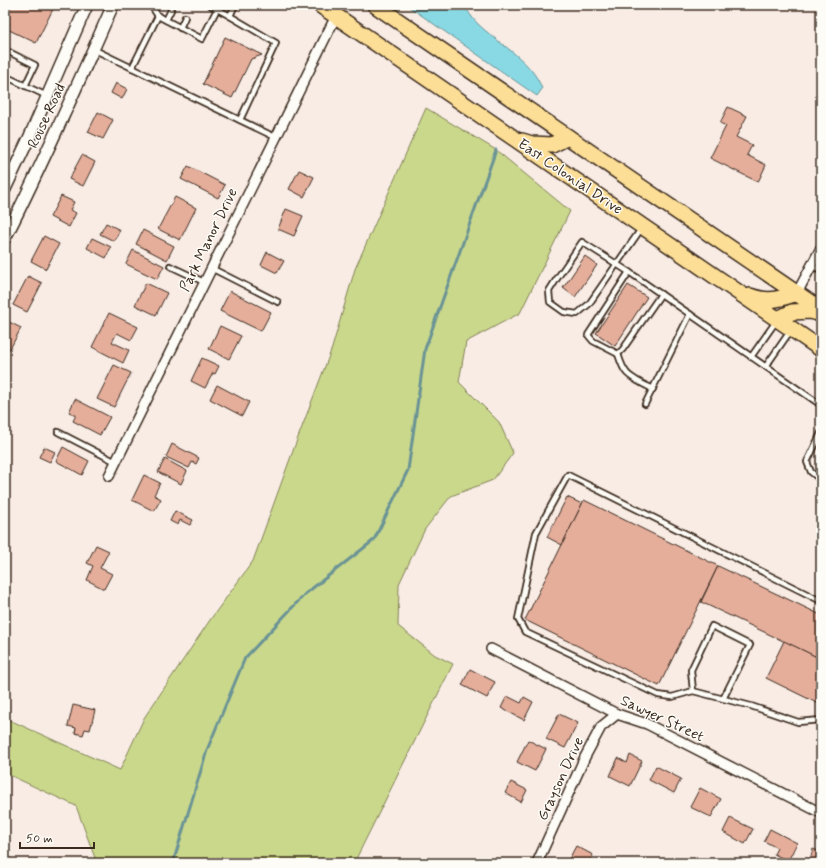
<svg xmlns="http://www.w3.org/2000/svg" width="826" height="868" viewBox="0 0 826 868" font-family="Mynerve,sans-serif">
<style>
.green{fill:#cad88c;stroke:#828155}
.water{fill:#89d9e5;stroke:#6a9395}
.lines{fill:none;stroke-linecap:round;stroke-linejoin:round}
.stream{stroke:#6a9395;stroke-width:3}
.building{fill:#e5ae9b;stroke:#3b2a1e}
.service-casing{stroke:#3b2a1e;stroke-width:8}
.minor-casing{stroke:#3b2a1e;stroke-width:12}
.tertiary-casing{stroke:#3b2a1e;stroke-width:14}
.trunk-casing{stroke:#3b2a1e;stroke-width:18}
.service{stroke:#fdfcf7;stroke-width:4.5}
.minor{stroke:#fdfcf7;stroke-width:9}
.tertiary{stroke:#fdfcf7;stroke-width:11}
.trunk{stroke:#fcde96;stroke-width:15}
.labels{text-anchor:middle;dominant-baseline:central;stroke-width:3;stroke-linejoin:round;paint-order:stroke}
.street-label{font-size:15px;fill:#3b2a1e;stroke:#fdfcf7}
</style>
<rect width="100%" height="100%" fill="#f8ece5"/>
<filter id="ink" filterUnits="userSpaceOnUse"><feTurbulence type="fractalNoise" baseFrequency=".025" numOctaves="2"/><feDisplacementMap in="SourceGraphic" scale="8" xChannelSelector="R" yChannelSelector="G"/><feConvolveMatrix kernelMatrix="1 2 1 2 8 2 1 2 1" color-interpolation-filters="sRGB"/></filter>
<g filter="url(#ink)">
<!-- green -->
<polygon class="green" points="426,108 496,150 570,211 520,313 466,342 459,382 499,422 513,453 493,480 451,496 425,529 399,584 398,626 435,655 453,664 354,863 94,863 95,858 76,806 5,773 5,718 120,770 144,718 210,620 253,561 294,448 332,348 355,269"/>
<!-- water -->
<path class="water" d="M 408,5 L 432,5 L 437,7 L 438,5 L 464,5 C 468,11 472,18 477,23 C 497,43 533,61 542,89 L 537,96 L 408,6 Z"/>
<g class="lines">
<!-- stream -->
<polyline class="stream" points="173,863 207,750 245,658 305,594 374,540 408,470 425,349 496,150"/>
</g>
<!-- building -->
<g class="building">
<polygon points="5,5 55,5 36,43 5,28"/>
<polygon points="225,37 262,55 251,59 232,98 203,84"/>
<polygon points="116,83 127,89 122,99 111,93"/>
<polygon points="728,107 747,116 736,137 752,145 747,155 766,165 758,182 710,158 726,126 720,123"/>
<polygon points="98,112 113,120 103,139 88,132"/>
<polygon points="82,155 95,162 83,186 69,179"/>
<polygon points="188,166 225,185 218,198 181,179"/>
<polygon points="299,170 314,177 304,197 289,189"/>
<polygon points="61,196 74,202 70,210 76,213 69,227 50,217"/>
<polygon points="175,197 196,208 180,240 158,229"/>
<polygon points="286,209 303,216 294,236 278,229"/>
<polygon points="106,223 120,230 114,241 100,234"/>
<polygon points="143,230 174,246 167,260 136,244"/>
<polygon points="44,236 59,244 46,269 31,261"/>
<polygon points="92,238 111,247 106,258 87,248"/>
<polygon points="133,250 164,266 157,279 126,264"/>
<polygon points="267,252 284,261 277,273 261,265"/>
<polygon points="585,256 597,265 575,297 563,288"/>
<polygon points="28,276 42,283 27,312 13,305"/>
<polygon points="146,283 167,293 156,315 135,305"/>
<polygon points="628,285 647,297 615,346 596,333"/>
<polygon points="230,291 271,312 261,331 220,311"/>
<polygon points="109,313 138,327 131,340 117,333 112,342 129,350 123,363 92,347"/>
<polygon points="5,320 21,328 10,349 5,347"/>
<polygon points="220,326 241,336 229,359 209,349"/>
<polygon points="202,358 219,366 215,374 213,373 205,388 191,381"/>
<polygon points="114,365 131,373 114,407 97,399"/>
<polygon points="217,385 249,402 242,416 210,399"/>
<polygon points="75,399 110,417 100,435 73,421 76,415 69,412"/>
<polygon points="172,444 199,458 196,464 192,462 189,468 166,457"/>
<polygon points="44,447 55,452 50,462 39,457"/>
<polygon points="63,447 89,461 82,475 56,461"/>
<polygon points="165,459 187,471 181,484 158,472"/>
<polygon points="144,475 160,483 154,495 161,499 154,511 132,500"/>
<polygon points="567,497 582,504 562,545 547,537"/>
<polygon points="584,500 718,566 659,686 525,620"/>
<polygon points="175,511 193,520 190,525 180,520 178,525 170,521"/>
<polygon points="96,545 109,551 100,568 112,574 104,589 87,580 93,566 87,563"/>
<polygon points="718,566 821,615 821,659 701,602"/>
<polygon points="784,641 821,659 821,705 766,678"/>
<polygon points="470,669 495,682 487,698 462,685"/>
<polygon points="507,696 521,703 524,697 533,702 524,720 501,708"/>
<polygon points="73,705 95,710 90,730 85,729 83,735 75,733 76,728 68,726"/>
<polygon points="559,714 578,723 565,748 546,739"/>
<polygon points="528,740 546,749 535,771 517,762"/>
<polygon points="630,755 642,761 630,786 610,776 618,758 627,763"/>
<polygon points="656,766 681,779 674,793 649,780"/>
<polygon points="511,782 527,790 521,802 505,793"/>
<polygon points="700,788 721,799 711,817 690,807"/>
<polygon points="730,818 753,829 745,844 723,832"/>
<polygon points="770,829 797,843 788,861 774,854 777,848 764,841"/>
<polygon points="576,846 593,855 589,863 573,863 568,861"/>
<polygon points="813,849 821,852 821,863 809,863"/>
</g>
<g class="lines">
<!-- service casing -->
<g class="service-casing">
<g id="service">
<polyline points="210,5 230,16"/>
<polyline points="235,5 230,16 276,43 240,120"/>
<polyline points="158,16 202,39 217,9"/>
<polyline points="166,20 171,10"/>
<polyline points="180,28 185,17"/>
<polyline points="93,49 275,137"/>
<polyline points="5,50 35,65 25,86"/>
<polyline points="132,68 158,16 152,7 153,5"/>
<polyline points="5,76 47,96"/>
<polyline points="641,229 589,304 577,314 564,312 550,302 549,291 556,280 582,242 629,272 821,405"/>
<polyline points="170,266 204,282"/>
<polyline points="812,266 821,270"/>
<polyline points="211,268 278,302"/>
<polyline points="629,272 588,335 593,341 618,354 623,349 661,294"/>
<path d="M 618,354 C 620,360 622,367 626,372 C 631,379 645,385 653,389"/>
<polyline points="751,357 777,320"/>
<polyline points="766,366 791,330"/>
<polyline points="645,404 690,314"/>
<polyline points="58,432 116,462"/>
<polyline points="821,433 807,462 811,472 821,480"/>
<polyline points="821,601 568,475 536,533 518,619 525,632 658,695 672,697 693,691 751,706 798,722 821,720"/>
<polyline points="693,691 691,670 712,626 750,645 723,699"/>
</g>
</g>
<!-- minor casing -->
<g class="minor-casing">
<g id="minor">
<polyline points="797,293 821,248"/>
<polyline points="109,476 336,16"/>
<polyline points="491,649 617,714 647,724 821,813"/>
<polyline points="537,863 585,757 601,727 617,714"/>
</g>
</g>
<!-- tertiary casing -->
<g class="tertiary-casing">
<g id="tertiary">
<polyline points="5,189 30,136 87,5"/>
<path d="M 5,238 C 44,162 78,83 113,5"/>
</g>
</g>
<!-- trunk casing -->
<g class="trunk-casing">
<g id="trunk">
<polyline points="320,5 821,349"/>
<polyline points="375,5 821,310"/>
<polyline points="522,141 532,144 552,145 568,137"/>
<path d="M 750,296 C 769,303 779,299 797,293"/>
<polyline points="778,319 792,312 810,311 821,314"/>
</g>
</g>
<!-- service -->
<use href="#service" class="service"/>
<!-- minor -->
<use href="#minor" class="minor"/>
<!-- tertiary -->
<use href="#tertiary" class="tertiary"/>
<!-- trunk -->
<use href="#trunk" class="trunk"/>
</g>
</g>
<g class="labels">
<!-- street labels -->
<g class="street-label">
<text transform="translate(47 116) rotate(-65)">Rouse Road</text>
<text transform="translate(570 177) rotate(34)">East Colonial Drive</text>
<text transform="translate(209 240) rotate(-64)">Park Manor Drive</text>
<text transform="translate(662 719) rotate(25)">Sawyer Street</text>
<text transform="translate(561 779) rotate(-65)">Grayson Drive</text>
</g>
</g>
<!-- margin -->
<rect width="826" height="868" fill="none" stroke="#fdfcf7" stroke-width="20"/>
<rect x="10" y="10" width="806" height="848" fill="none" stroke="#3b2a1e" stroke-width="1.5" filter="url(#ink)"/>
<!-- scale -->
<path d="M20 842v6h74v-6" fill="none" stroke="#3b2a1e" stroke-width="2"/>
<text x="26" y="842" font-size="12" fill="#3b2a1e" stroke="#fdfcf7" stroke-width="3" paint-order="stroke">50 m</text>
</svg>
